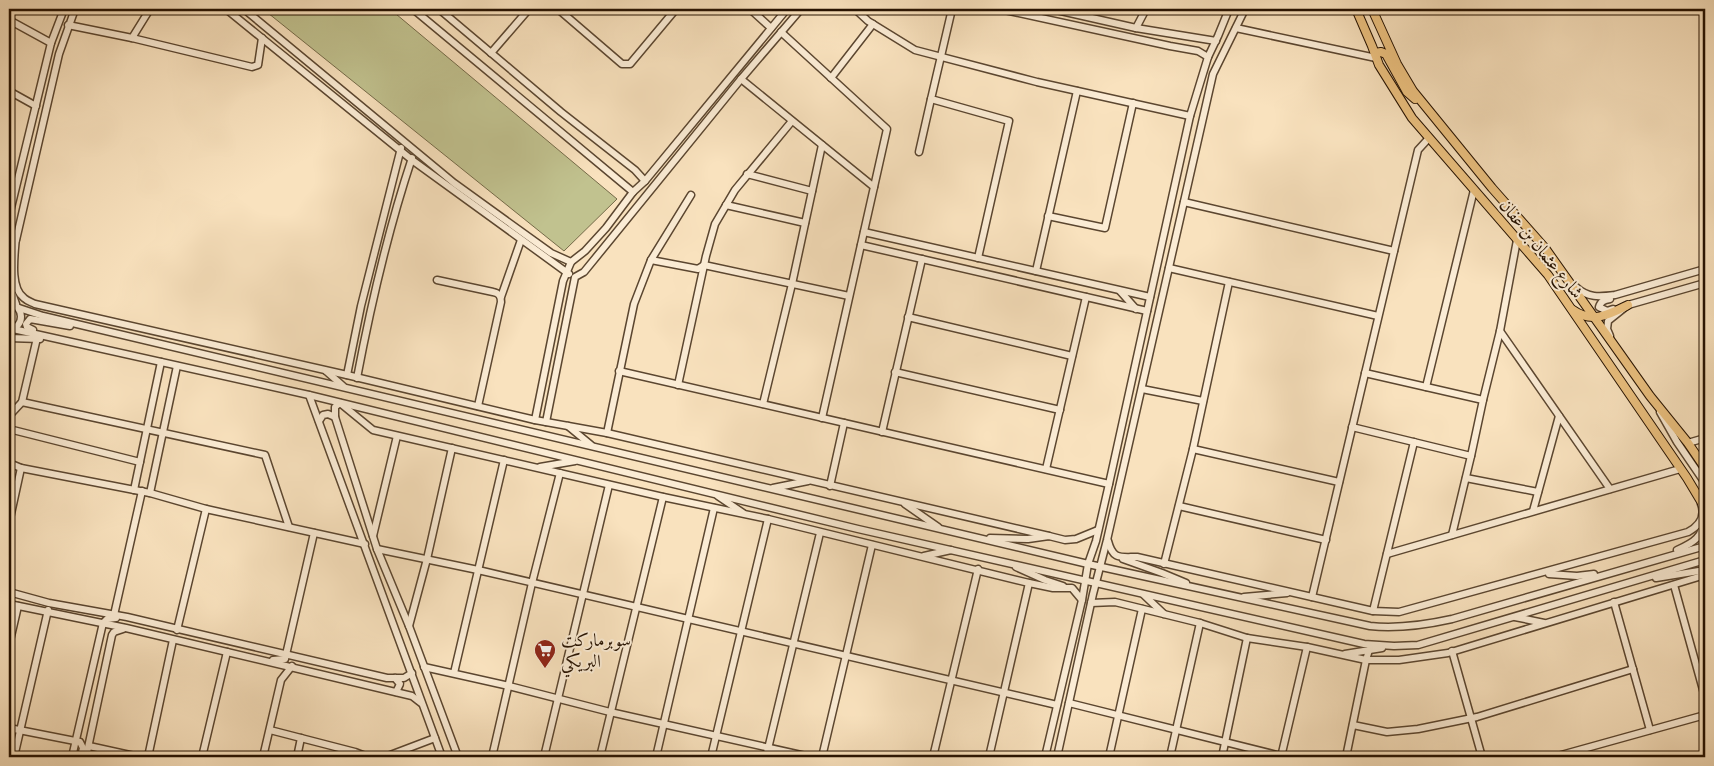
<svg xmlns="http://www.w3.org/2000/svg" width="1714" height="766" viewBox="0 0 1714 766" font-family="'Libre Bodoni',Amiri,serif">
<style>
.green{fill:#c1c28f;stroke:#746a48}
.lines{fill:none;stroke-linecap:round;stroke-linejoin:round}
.minor-casing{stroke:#5b4630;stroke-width:9}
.major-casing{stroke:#261201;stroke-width:10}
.minor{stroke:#fbecd5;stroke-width:6}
.major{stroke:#ecc17f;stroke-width:8}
.labels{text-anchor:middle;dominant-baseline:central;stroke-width:4;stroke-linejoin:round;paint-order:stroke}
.street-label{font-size:18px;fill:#261201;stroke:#fbecd5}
.poi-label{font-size:18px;fill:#261201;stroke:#fbecd5;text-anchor:start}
</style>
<rect width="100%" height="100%" fill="#f9e2be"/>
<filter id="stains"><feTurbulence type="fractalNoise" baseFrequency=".004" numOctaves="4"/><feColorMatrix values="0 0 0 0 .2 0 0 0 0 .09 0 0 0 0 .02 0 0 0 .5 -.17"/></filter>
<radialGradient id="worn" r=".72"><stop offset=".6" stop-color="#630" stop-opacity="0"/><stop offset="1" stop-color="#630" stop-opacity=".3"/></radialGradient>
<!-- green -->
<polygon class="green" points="263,9 390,9 617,199 564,251"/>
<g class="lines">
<!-- minor casing -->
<g class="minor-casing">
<g id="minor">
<polyline points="226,9 412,160 569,274"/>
<polyline points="244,9 454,183 551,253 571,262"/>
<polyline points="413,9 633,192"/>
<polyline points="439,9 561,112 635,170 645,181"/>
<polyline points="558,9 622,64 630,64 676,9"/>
<polyline points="750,9 771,28"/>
<polyline points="855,9 868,21 915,50 1037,82 1190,116"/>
<polyline points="952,9 931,99 1009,121 978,258"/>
<polyline points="1000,9 1170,46 1198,51 1208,57"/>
<polyline points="1052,9 1136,28 1216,41"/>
<polyline points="9,20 51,43"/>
<polyline points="68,25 132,38 252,67 258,65 262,38"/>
<polyline points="1136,28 1146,9"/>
<polyline points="1236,28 1376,58"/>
<polyline points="781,32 887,129 874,187"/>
<polyline points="132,38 150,9"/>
<polyline points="491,53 529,9"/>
<polyline points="831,78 873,24"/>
<polyline points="741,79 874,187 822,418"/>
<polyline points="9,91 36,106"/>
<polyline points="919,152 931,99"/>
<polyline points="747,174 812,191"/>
<polyline points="1184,202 1394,251"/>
<polyline points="726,205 805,223"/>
<polyline points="9,216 51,43 64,9"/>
<polyline points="1048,216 1105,228 1133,103"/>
<polyline points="864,232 1150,297"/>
<path d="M 16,236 C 15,253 9,287 24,298 C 27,301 31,302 35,304 L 347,375 L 535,420 L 607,433 L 1049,536"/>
<polyline points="16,240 59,54 75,9"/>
<polyline points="861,245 1147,311"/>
<polyline points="651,260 698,269 704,265 849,296"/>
<polyline points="1169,268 1378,316"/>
<polyline points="1036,271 1077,91"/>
<polyline points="9,277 11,290 16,304"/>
<path d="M 437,280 L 493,292 C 499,293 501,296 501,302 L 478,406"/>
<path d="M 1576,287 C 1588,298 1599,297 1615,295 L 1705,269"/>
<polyline points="1120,291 1136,309"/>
<polyline points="501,297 521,240"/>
<path d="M 1610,299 C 1604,300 1601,301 1599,307 L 1607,311 L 1613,309"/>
<path d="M 9,301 C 24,308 26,325 9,331"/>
<path d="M 19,308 L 43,316 L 1088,564 L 1370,626 C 1398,629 1425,625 1452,619 L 1705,546"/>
<polyline points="908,317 1072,356"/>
<polyline points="13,329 309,395 858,529 1364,644 1394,646 1418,645 1705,560"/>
<polyline points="33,330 27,327 26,324 30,319 70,326"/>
<polyline points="1500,331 1610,489"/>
<polyline points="1610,336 1607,329 1608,321 1628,305 1705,283"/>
<polyline points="9,338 40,339"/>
<polyline points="326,371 343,386"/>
<polyline points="619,371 1109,484"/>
<polyline points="895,372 1060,410"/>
<polyline points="1365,373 1483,400"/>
<polyline points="347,375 361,306 401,148"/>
<path d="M 357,378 C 371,304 388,230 412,158"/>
<polyline points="678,385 706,256 715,224 735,190 792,121"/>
<polyline points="1426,387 1474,190"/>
<polyline points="1142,389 1203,401"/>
<polyline points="309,395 442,757"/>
<polyline points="22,402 37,338"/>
<polyline points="763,404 792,284 822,145"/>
<polyline points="1660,412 1677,442 1705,483"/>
<polyline points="9,416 22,402 265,455 289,527"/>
<polyline points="535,420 563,281 571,262 585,251 606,228 633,192 645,181 787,9"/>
<polyline points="319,421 323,415 328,414 335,417"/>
<polyline points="546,422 575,277 584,272 741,79 801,9"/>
<polyline points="568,426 591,445"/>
<polyline points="1352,427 1471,456"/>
<polyline points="9,429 140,462"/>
<polyline points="882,432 922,259"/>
<polyline points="607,433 634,304 651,260 691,195"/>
<polyline points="1688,443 1705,438"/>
<polyline points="1193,449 1339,482"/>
<polyline points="9,463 21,468 150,493 206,509 365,544"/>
<polyline points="540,467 575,461"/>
<polyline points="1046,469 1086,297"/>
<polyline points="1466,478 1538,492"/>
<polyline points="830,486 844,423"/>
<polyline points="773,488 808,481"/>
<polyline points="134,490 161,362"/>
<polyline points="150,493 177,366"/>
<polyline points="718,496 743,513"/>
<polyline points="905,504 938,527"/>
<polyline points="1179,506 1326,540"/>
<polyline points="1533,511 1559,416"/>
<polyline points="9,523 21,468"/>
<polyline points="1452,535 1471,456 1483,400 1500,331 1517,240"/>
<polyline points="373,536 397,436"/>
<polyline points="990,538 1028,539 1049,536 1065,540 1076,539 1098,530"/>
<path d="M 1108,541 C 1113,560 1120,557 1137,557 L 1373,611 L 1399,612 L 1688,532 C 1699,526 1706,517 1701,504"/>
<polyline points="377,549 478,570 1057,705"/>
<path d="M 1677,550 C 1693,543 1704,537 1704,517"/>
<polyline points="1387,554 1680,469"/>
<polyline points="924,556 951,550"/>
<polyline points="1123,559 1162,573 1186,583"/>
<polyline points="1164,564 1193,449 1229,282"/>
<polyline points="1016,567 1045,580 1063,586"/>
<polyline points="1549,574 1577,576 1594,574"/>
<polyline points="1656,578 1705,570"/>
<polyline points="1674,585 1705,697"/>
<polyline points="9,592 49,603 127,617 387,678 404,678 412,673"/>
<polyline points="1144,595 1164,614"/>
<polyline points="1244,597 1287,593"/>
<polyline points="1312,597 1418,150 1429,138"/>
<polyline points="1614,602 1650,730"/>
<polyline points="1091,603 1115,602 1200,623 1247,638 1307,647 1366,660 1399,660 1448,653 1705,575"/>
<polyline points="9,604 126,628 412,696 421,703"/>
<polyline points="1373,611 1414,442"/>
<polyline points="114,615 142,491"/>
<polyline points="1515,617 1544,623"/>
<polyline points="409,626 427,559 452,448"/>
<polyline points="177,630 206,509"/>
<polyline points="9,645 18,606"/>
<polyline points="1452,651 1482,757"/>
<polyline points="1345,654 1382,648"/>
<polyline points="273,660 285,659 314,533"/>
<polyline points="424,667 509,686 610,712 810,757"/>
<polyline points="454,673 504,460"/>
<polyline points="395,678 400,684 396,692"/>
<polyline points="1069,703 1281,756"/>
<polyline points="1353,725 1387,732 1418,729 1477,717 1633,669"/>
<polyline points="9,728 80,742 83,748 81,757"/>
<polyline points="270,730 355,752 368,757"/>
<polyline points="89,746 139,757"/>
<polyline points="14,757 48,610"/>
<polyline points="72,757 103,623 107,619 116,618"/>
<polyline points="86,757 112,635 114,632 123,629"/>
<polyline points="148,757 173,640"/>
<polyline points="202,757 227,652"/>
<polyline points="263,757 281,680 292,666"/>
<polyline points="297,757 301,738"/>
<polyline points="385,757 435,738"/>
<polyline points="458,757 409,626 377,549 335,417 335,407 340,403 373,430 663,497 768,519 1029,583 1053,588 1072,588 1082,600"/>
<polyline points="492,757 532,583 560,473"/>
<polyline points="544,757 609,485"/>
<polyline points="600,757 663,497"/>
<polyline points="656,757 714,508"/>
<polyline points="711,757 768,519"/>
<polyline points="766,757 820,533"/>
<polyline points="822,757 872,545"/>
<polyline points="933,757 978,569"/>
<polyline points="989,757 1029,583"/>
<polyline points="1045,757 1082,600 1088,564 1096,541 1109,484 1190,116 1208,57 1218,36 1229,9"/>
<polyline points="1057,757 1093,594 1107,540 1213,74 1245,9"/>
<polyline points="1109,757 1142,609"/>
<polyline points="1170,757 1200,623"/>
<polyline points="1222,757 1247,638"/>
<polyline points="1281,757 1307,647"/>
<polyline points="1346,757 1366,660 1369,650"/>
<polyline points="1554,757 1705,715"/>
</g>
</g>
<!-- major casing -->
<g class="major-casing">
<g id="major">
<polyline points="1356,9 1372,46 1379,65 1412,118 1548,275 1687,478 1705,508"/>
<polyline points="1372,9 1397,64 1413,91 1492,188 1545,248 1616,348 1650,396 1688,443 1705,468"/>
<polyline points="1375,53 1381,52 1386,54 1407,92 1415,99"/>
<path d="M 1573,310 C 1592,324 1610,314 1628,305"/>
</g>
</g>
<!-- minor -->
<use href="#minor" class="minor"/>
<!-- major -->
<use href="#major" class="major"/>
</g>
<!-- icons -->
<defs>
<g id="supermarket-pin" transform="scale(1.125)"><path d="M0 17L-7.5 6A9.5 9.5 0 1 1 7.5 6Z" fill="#8f2418" stroke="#fbecd5"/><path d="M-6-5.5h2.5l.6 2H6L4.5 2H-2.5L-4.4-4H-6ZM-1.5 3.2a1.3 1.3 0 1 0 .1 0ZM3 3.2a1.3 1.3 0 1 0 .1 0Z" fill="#fff"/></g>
</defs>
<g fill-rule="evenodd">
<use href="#supermarket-pin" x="545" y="650"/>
</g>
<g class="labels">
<!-- street labels -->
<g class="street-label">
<text transform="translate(1541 249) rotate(51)">شارع عثمان بن عفان</text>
</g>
<!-- poi labels -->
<g class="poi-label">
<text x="561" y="640">سوبرماركت<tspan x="561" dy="21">البريكي</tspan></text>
</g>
</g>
<!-- margin -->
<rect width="1714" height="766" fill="none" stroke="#f9e2be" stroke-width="30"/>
<rect x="10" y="10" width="1694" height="746" fill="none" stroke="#261201" stroke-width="2.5"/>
<rect x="15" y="15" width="1684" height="736" fill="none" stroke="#261201"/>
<rect width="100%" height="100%" filter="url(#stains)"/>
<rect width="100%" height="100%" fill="url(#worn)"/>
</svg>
